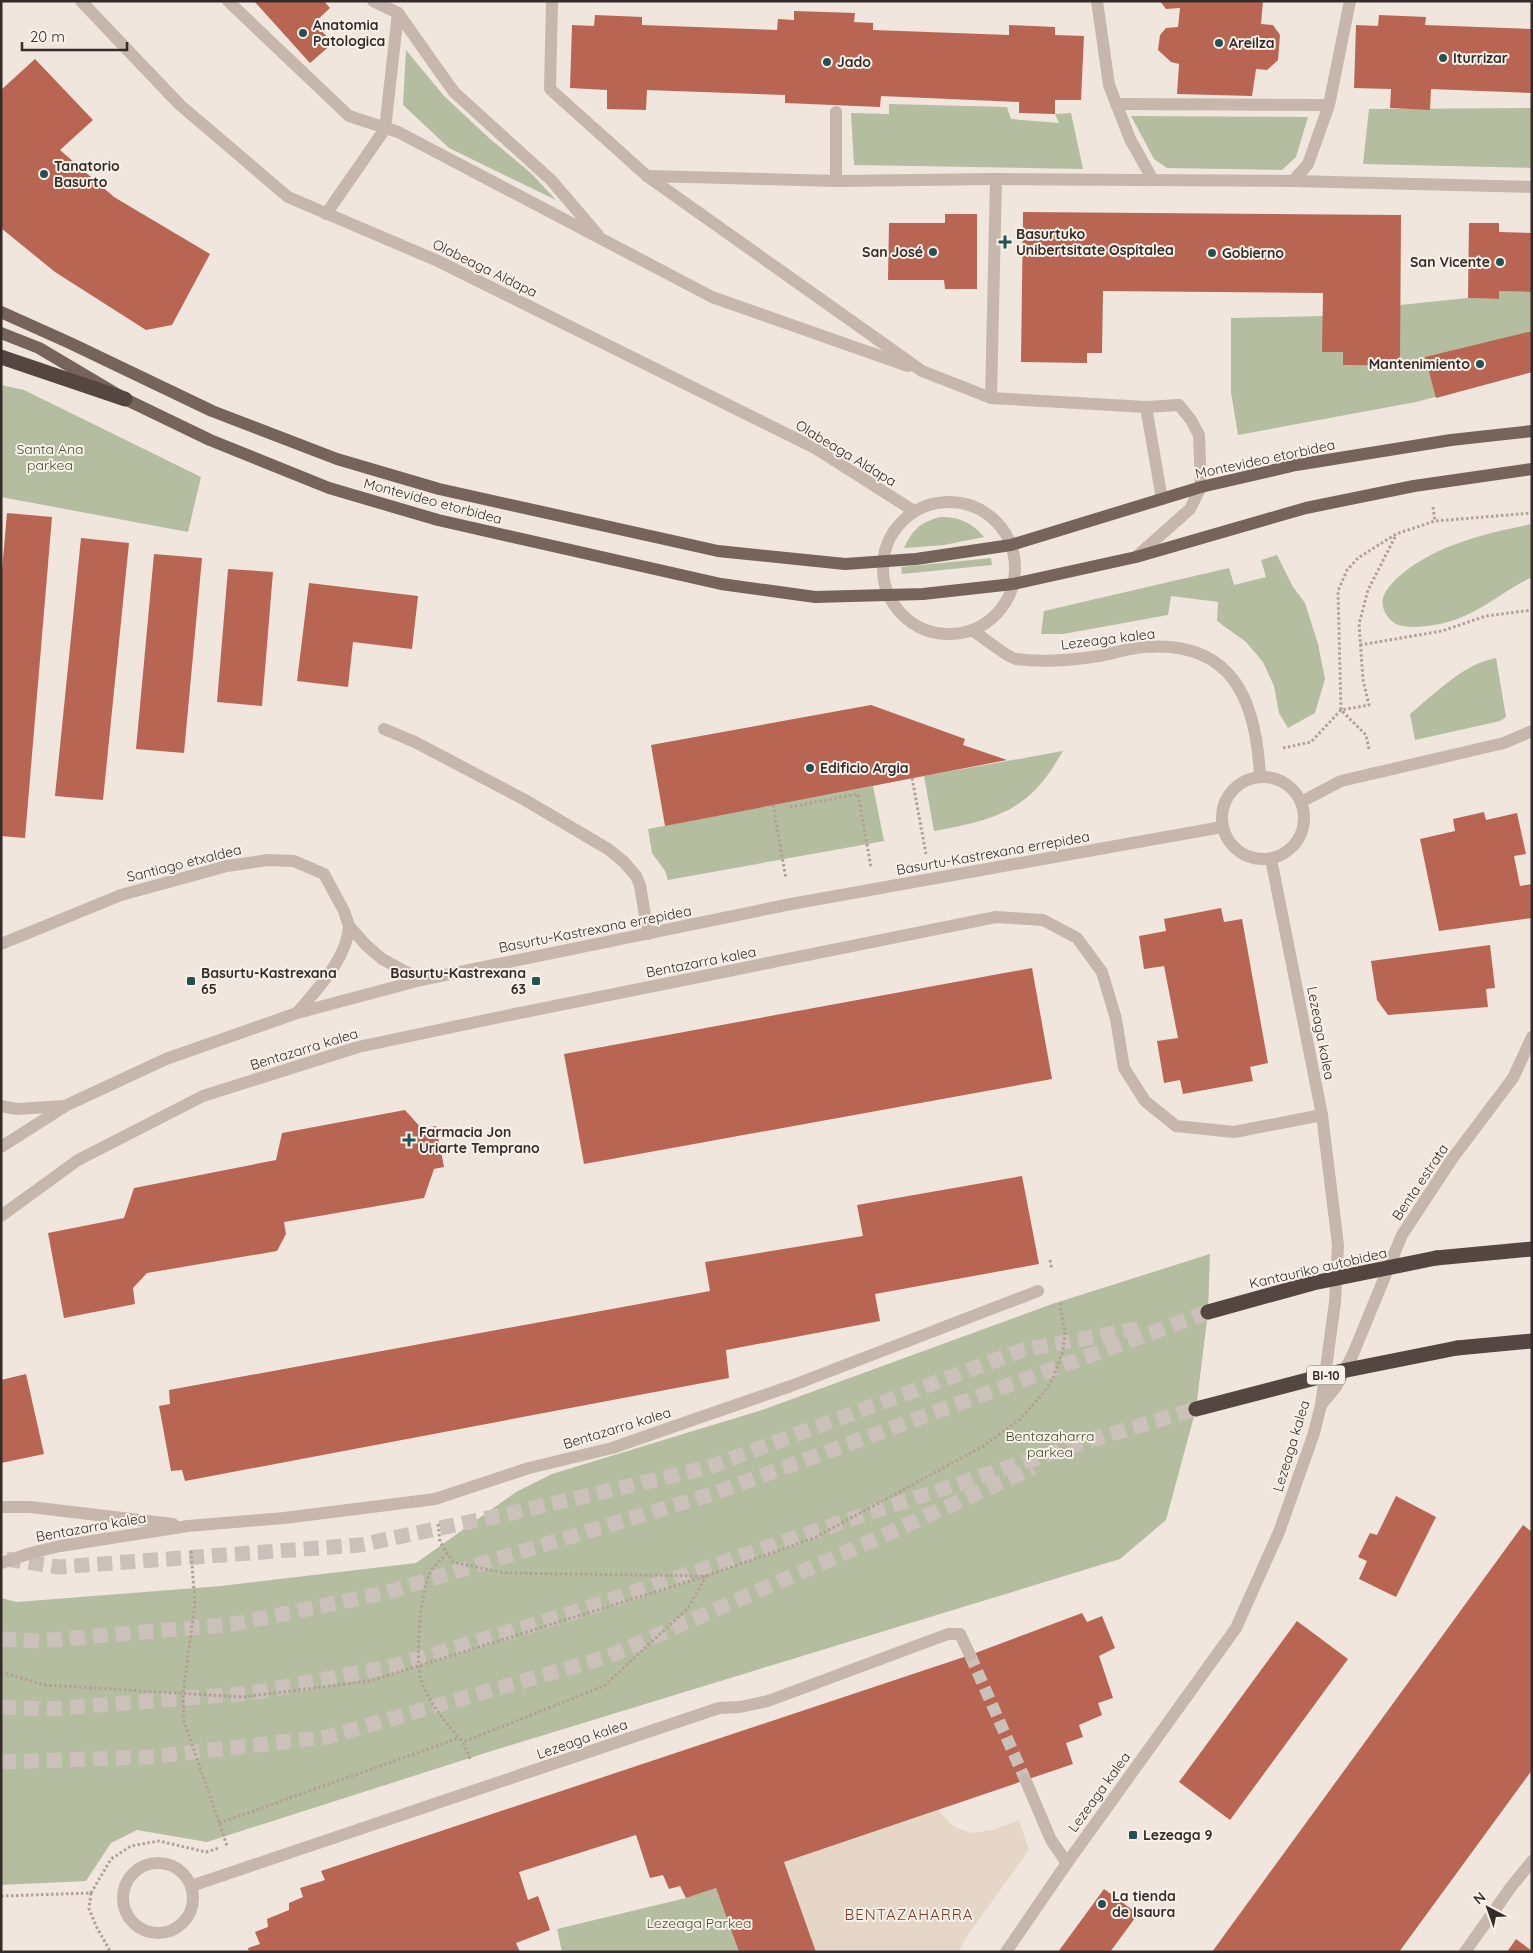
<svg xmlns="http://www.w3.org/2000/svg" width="1533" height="1953" viewBox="0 0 1533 1953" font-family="Quicksand,sans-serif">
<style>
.green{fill:#b5bda0}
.plaza{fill:#e6d6c7}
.building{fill:#b96553}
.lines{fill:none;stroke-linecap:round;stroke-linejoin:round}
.minor-tunnel{stroke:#cbc1ba;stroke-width:12;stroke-dasharray:12 6;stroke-linecap:butt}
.highway-tunnel{stroke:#cbc1ba;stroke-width:15;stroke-dasharray:15 8;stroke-linecap:butt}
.path{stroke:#b2a096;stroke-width:3;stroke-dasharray:2.5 2.5;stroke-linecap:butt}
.minor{stroke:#c7b6ab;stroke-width:12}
.major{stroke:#75635c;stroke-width:12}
.highway{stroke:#554642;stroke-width:15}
.highway-bridge{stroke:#554642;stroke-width:15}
.poi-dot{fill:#245252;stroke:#f8f1ea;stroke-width:2}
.labels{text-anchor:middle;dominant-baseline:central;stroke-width:4;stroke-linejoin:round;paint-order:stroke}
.shield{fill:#f8f1ea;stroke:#706764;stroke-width:1}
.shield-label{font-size:12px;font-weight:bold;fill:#352c2a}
.poi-label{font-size:14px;font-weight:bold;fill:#352c2a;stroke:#f8f1ea;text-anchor:start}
.street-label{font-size:14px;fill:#352c2a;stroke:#f8f1ea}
.park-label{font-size:14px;fill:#475130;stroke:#f8f1ea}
.neighbourhood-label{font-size:15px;letter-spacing:1px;fill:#7b392b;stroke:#f8f1ea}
</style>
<rect width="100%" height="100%" fill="#f0e6de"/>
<!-- green -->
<g class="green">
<polygon points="406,50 444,96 489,138 532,174 556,200 449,148 403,105"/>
<polygon points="889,104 1007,107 1011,119 1059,123 1055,114 1071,113 1083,169 854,165 851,113 889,114"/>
<polygon points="1532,108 1532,168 1363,164 1369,109"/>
<polygon points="1131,116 1308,117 1296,157 1282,170 1167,168 1154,159"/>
<polygon points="1499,291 1532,292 1532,372 1416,402 1238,435 1231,392 1231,318 1323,316 1323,352 1343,352 1343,365 1399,366 1400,305 1468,298 1499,299"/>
<polygon points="1,385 24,390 201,477 188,532 1,497"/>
<path d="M 940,517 C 959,517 971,522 984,537 L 944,545 L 904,548 C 912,530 921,522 940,517 Z"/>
<path d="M 1532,524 L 1532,577 C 1503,591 1476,616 1444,623 C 1430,626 1413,629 1399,625 C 1389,622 1380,608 1383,598 C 1385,590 1395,579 1402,574 C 1438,544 1487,533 1532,524 Z"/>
<polygon points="1277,555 1293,587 1305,603 1318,644 1325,679 1315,713 1288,728 1279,713 1274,686 1263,662 1246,642 1217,621 1218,602 1171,596 1168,615 1063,634 1041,634 1044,611 1229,568 1234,585 1266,577 1261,560"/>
<polygon points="991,558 992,565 902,574 901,567"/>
<path d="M 1496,658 L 1506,717 L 1500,721 L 1415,740 L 1410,714 C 1436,693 1463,664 1496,658 Z"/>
<path d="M 1063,751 C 1055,764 1047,778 1036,789 C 1008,818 972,824 934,831 L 924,776 Z"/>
<polygon points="873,786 884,841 668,880 665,871 652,853 648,829"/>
<polygon points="1210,1254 1208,1312 1196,1409 1166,1520 1120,1559 498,1749 207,1842 137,1830 111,1843 86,1881 1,1885 1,1598 17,1602 221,1586 416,1563 516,1492 552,1474 762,1410 1052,1304"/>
<polygon points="716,1888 739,1952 562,1952 557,1929 686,1898"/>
</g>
<!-- plaza -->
<polygon class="plaza" points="939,1808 940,1812 953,1826 971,1833 993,1830 1019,1820 1029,1850 965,1939 959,1952 816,1952 784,1862"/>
<!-- building -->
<g class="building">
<polygon points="254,1 324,1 330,8 314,23 333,43 310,63"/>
<polygon points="1160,1 1263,1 1261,24 1273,25 1280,35 1278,60 1267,70 1256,69 1252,96 1177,94 1179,64 1171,62 1158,50 1160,35 1166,28 1178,27 1180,8 1166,9"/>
<polygon points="794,11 855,13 854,22 873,23 873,30 1009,35 1009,25 1055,27 1055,35 1084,36 1081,100 1055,100 1055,114 1019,113 1019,102 881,96 880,107 785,103 785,95 647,90 646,110 607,109 607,90 570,88 572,25 594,26 595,15 642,17 642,25 777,30 778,19 794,20"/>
<polygon points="1379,15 1426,17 1425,25 1532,29 1532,93 1431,89 1430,110 1390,108 1391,89 1354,88 1356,25 1378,26"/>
<polygon points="35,59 93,120 60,150 114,197 210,254 172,325 146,330 55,272 1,228 1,90"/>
<polygon points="1023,212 1401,215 1400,366 1343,365 1343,352 1322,352 1323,293 1103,291 1102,353 1087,353 1087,363 1021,362"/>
<polygon points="945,214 977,214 977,289 945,289 944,280 888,280 889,223 945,223"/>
<polygon points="1469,223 1499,223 1499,232 1532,233 1532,292 1499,291 1499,299 1468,298"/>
<polygon points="1528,332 1532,332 1532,372 1436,398 1425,357"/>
<polygon points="7,513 52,517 25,838 1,836 1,582"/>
<polygon points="81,538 129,543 103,800 55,796"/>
<polygon points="154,554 202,558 184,753 136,749"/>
<polygon points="228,569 273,572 262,706 217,702"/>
<polygon points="309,583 418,596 412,649 353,642 348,687 297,681"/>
<polygon points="871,705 965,739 963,745 1007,760 665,826 651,745"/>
<polygon points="1484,812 1486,820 1517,813 1526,854 1514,856 1520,886 1532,884 1532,918 1439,931 1420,839 1455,831 1453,819"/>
<polygon points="1221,908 1224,922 1242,919 1268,1063 1250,1067 1253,1081 1183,1094 1180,1080 1164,1083 1157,1041 1178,1038 1164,966 1144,969 1139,936 1166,931 1164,919"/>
<polygon points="1490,945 1495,988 1486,989 1488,1007 1388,1015 1377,1000 1371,961"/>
<polygon points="1032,968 1052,1079 584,1164 564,1054"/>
<polygon points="405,1110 422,1129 436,1126 444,1167 434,1169 424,1198 284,1222 286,1234 277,1251 147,1273 133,1288 135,1304 64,1318 48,1233 124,1218 134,1188 276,1160 282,1133"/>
<polygon points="1022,1176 1039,1264 875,1294 880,1321 726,1350 729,1378 185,1481 182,1470 171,1471 159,1406 170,1404 169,1390 710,1291 705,1262 863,1236 857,1205"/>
<polygon points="26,1374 44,1454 1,1463 1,1380"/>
<polygon points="1396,1496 1436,1517 1396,1597 1359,1579 1367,1561 1358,1557 1370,1533 1377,1535"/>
<polygon points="1523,1525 1532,1532 1532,1770 1399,1952 1212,1952"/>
<polygon points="1082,1613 1087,1622 1102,1616 1115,1648 1099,1656 1113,1698 1098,1703 1102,1715 1079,1725 1083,1737 1066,1743 1073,1764 784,1862 816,1952 739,1952 716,1888 686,1898 680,1886 669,1889 663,1875 650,1878 636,1835 519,1872 528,1900 538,1896 550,1930 516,1943 520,1952 249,1952 248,1948 260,1944 255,1932 268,1927 267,1919 289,1910 289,1903 303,1897 300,1888 325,1880 321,1871 970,1655"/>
<polygon points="1297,1621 1348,1659 1230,1820 1179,1782"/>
<polygon points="1104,1889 1138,1914 1110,1952 1058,1952"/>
<polygon points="1516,1939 1532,1951 1532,1952 1507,1952"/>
</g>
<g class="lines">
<!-- minor-tunnel -->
<polyline class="minor-tunnel" points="970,1655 1025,1779"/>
<!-- highway-tunnel -->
<g class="highway-tunnel">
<polyline points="6,1559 59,1567 360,1545 512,1513 706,1468 1023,1350 1142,1328"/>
<polyline points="1,1639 40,1641 235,1624 384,1593 712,1494 1208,1312"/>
<polyline points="1,1707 49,1709 252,1693 393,1666 569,1614 860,1516 1101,1437 1196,1409"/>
<polyline points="1,1762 149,1757 327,1737 607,1657 829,1560 1033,1468"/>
</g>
<!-- path -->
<g class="path">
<polyline points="1433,507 1435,521"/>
<polyline points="1360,645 1442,631 1486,616 1532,610"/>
<polyline points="1283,748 1311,742 1341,710 1369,705 1363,680 1359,624 1368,590 1396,535"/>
<polyline points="1369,749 1366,735 1341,710 1338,591 1347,570 1358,558 1396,534 1435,521 1532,513"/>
<polyline points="912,778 926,854"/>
<polyline points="773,805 786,879"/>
<polyline points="790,807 858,794 871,867"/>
<polyline points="1050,1260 1052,1270"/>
<polyline points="438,1524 440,1542 453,1562 504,1573 706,1576 688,1608 604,1686 463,1742 471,1761"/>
<polyline points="191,1551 195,1604 183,1694 184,1721 223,1834 227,1846 225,1846"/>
<path d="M 447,1553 C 442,1559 433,1566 430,1573 C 420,1593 415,1658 421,1679 C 427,1701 448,1726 463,1742"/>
<polyline points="1,1672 44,1685 243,1697 370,1681 706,1576 814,1538 982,1447 1019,1420 1041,1396 1053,1379 1063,1350 1065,1334 1060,1303"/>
<polyline points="219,1823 459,1738"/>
<polyline points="91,1893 89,1909 97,1928 109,1949 107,1952"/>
<polyline points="1,1896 91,1893 111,1859 131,1846 159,1841 206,1852 219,1848"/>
</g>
<!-- minor -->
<g class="minor">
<polyline points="81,1 180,105 288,197 438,261 815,448 914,511"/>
<polyline points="228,1 349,116 398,132 712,297 908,366"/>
<polyline points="373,1 398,13 454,92 551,180 598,235"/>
<polyline points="552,1 550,89 647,176 922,371 991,398 1146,407 1179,405 1191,420 1199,435 1201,487 1190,509 1136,557"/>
<polyline points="1097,1 1109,85 1130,139 1153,180"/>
<polyline points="1116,104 1329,105"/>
<polyline points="647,176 836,181 996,179 1293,181 1532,187"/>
<polyline points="836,181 836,112"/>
<polyline points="1293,181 1308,164 1329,105 1350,1"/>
<polyline points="326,214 385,129 398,13"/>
<polyline points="991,398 996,179"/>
<polyline points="1146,407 1162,499"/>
<circle cx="949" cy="568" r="66"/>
<path d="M 972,630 C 981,636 1008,658 1016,659 C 1043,663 1073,660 1099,656 C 1114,653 1129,648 1144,647 C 1233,640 1256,700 1260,776"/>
<polyline points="384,729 415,742 525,800 608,849 624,862 636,876 640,885 648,934"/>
<circle cx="1263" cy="818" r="41"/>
<polyline points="1301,802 1341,781 1504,743 1532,731"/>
<polyline points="1,944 121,895 227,866 268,860 294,861 324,874 344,911 349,926 366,945 382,959 421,980"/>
<path d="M 297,1013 C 318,988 347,959 349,926"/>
<polyline points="1,1106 17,1109 64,1106"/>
<polyline points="1,1147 67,1105 166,1059 297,1013 421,980 791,904 1222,827"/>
<polyline points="1,1216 78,1160 203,1096 358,1047 505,1016 996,917 1043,920 1077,938 1102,972 1116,1019 1124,1068 1145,1101 1176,1126 1234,1132 1322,1115"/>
<polyline points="1321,1405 1336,1387 1353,1354 1402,1235 1452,1159 1513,1078 1532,1037"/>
<polyline points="1,1507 30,1507 173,1524"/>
<polyline points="1,1563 31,1553 60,1546 188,1526 284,1518 435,1499 529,1468 612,1448 704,1416 791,1386 1038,1291"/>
<polyline points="1025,1779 1051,1840 1067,1863"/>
<circle cx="158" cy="1898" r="35"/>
<polyline points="191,1886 719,1708 740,1707 768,1701 948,1634 960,1634 970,1655"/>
<polyline points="1006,1952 1067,1863 1236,1628 1279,1532 1314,1433 1321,1405 1335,1302 1338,1245 1322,1115 1271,859"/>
<polyline points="1465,1952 1511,1887 1532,1861"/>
</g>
<!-- major -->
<g class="major">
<polyline points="1,312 70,343 212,411 337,459 439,489 718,551 845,564 916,559 1011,545 1201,487 1296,465 1451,440 1532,431"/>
<polyline points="1,333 39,348 125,399 210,440 329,488 438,520 721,584 815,597 923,594 1013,584 1136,557 1306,508 1414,486 1532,469"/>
</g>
<!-- highway -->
<g class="highway">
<polyline points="1,357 125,399"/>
<polyline points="1436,1258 1532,1249"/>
<polyline points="1457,1348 1532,1341"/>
</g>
<!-- highway-bridge -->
<g class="highway-bridge">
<polyline points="1208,1312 1313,1283 1436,1258"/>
<polyline points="1196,1409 1342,1371 1457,1348"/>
</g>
</g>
<!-- markers -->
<g class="poi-dot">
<circle cx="303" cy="33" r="5"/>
<circle cx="1219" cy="43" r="5"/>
<circle cx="1443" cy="58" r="5"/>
<circle cx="827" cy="62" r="5"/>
<circle cx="44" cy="174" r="5"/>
<path d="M1002.5 234.5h5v5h5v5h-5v5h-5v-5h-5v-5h5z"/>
<circle cx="933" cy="252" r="5"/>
<circle cx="1212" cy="253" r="5"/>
<circle cx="1500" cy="262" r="5"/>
<circle cx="1480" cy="364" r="5"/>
<circle cx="810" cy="768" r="5"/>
<rect x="186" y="976" width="10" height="10" rx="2.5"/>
<rect x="531" y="976" width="10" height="10" rx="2.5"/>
<path d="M406.5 1132.5h5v5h5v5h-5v5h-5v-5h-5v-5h5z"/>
<rect x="1128" y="1830" width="10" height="10" rx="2.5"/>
<circle cx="1102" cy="1904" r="5"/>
</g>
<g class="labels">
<!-- shield labels -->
<rect class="shield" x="1307" y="1365.5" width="38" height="19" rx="4"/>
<g class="shield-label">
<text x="1326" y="1375">BI-10</text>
</g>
<!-- poi labels -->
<g class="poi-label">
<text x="313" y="25">Anatomia<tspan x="313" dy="16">Patologica</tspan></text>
<text x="1229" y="43">Areilza</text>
<text x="1453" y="58">Iturrizar</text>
<text x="837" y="62">Jado</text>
<text x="54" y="166">Tanatorio<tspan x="54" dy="16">Basurto</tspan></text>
<text x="1016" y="234">Basurtuko<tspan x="1016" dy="16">Unibertsitate Ospitalea</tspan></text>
<text x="923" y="252" text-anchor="end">San José</text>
<text x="1222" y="253">Gobierno</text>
<text x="1490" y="262" text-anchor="end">San Vicente</text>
<text x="1470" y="364" text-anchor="end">Mantenimiento</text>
<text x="820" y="768">Edificio Argia</text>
<text x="201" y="973">Basurtu-Kastrexana<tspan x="201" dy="16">65</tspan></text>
<text x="526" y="973" text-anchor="end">Basurtu-Kastrexana<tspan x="526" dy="16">63</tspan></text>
<text x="419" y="1132">Farmacia Jon<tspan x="419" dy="16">Uriarte Temprano</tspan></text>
<text x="1143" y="1835">Lezeaga 9</text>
<text x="1112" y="1896">La tienda<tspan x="1112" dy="16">de Isaura</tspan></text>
</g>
<!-- street labels -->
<g class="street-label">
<text transform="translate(485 268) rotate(26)">Olabeaga Aldapa</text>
<text transform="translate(846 453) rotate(31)">Olabeaga Aldapa</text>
<text transform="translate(1265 459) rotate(-12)">Montevideo etorbidea</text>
<text transform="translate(433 501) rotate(15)">Montevideo etorbidea</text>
<text transform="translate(1108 639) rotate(-7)">Lezeaga kalea</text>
<text transform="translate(993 853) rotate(-10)">Basurtu-Kastrexana errepidea</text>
<text transform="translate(184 863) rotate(-14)">Santiago etxaldea</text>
<text transform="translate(595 929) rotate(-11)">Basurtu-Kastrexana errepidea</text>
<text transform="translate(701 962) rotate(-11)">Bentazarra kalea</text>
<text transform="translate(1321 1033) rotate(79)">Lezeaga kalea</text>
<text transform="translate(304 1049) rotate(-17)">Bentazarra kalea</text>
<text transform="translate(1420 1182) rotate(-56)">Benta estrata</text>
<text transform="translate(1318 1268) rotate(-13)">Kantauriko autobidea</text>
<text transform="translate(617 1428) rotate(-17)">Bentazarra kalea</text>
<text transform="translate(1291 1446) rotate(-73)">Lezeaga kalea</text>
<text transform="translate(91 1527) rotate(-10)">Bentazarra kalea</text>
<text transform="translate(582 1739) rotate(-19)">Lezeaga kalea</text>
<text transform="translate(1099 1792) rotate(-54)">Lezeaga kalea</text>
</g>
<!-- park labels -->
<g class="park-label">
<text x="50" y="449">Santa Ana<tspan x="50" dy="16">parkea</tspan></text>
<text x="1050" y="1436">Bentazaharra<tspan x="1050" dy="16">parkea</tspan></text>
<text x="699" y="1923">Lezeaga Parkea</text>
</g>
<!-- neighbourhood labels -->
<g class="neighbourhood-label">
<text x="909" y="1914">BENTAZAHARRA</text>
</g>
</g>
<!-- border -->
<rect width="1533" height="1953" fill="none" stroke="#352c2a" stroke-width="5"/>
<!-- north arrow -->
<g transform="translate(1488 1908) rotate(319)" stroke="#f8f1ea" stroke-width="4" paint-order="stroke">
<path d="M0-4L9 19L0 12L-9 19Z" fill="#352c2a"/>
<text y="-8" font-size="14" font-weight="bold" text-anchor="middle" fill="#352c2a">N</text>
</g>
<!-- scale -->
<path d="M22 42v8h105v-8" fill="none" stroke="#352c2a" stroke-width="2.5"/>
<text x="30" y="42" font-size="15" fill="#352c2a" stroke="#f8f1ea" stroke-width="4" paint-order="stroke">20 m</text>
</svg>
